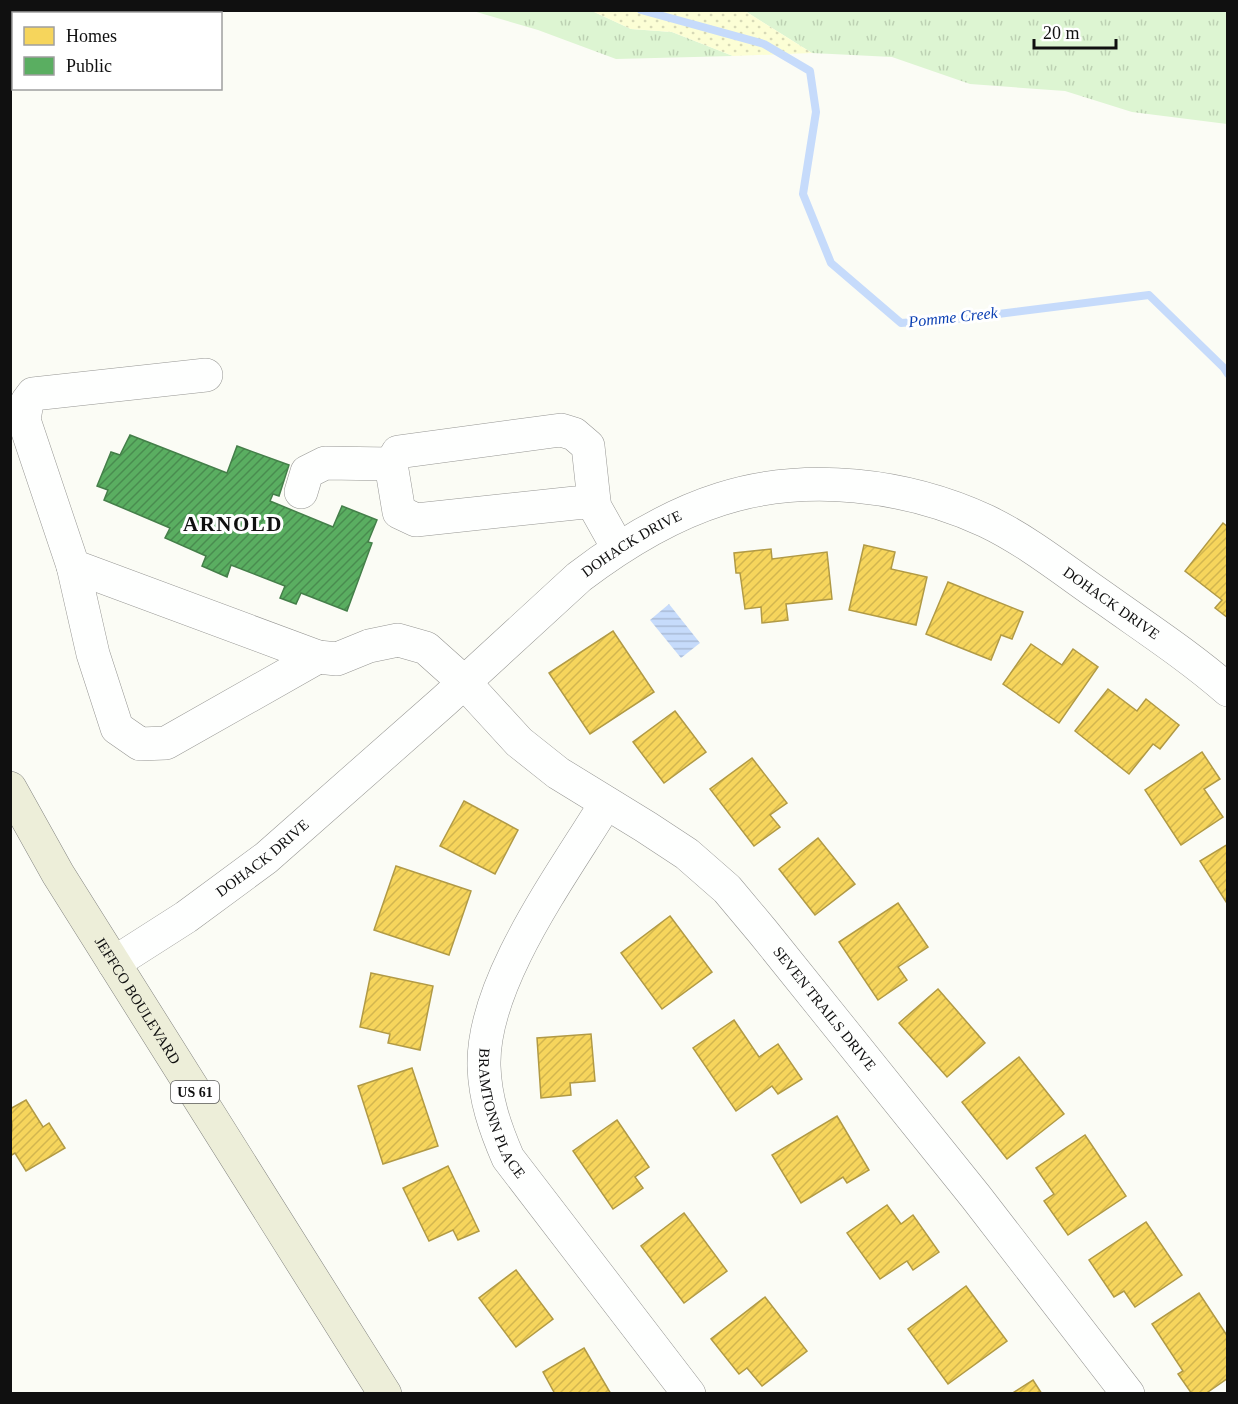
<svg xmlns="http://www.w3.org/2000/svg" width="1238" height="1404" viewBox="0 0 1238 1404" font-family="'Times New Roman',serif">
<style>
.grass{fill:url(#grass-tufts)}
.sand{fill:url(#sand-dots)}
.water{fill:url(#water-rules)}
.homes{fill:url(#homes-hatch);stroke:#b19a45;stroke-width:1.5}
.public{fill:url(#public-hatch);stroke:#447f49;stroke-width:1.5}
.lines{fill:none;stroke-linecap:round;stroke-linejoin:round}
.stream{stroke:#c6dbfb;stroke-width:8}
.minor-casing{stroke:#969693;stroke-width:34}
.major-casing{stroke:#838480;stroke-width:34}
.minor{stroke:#fefffe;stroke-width:33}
.major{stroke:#edeed9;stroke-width:33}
.labels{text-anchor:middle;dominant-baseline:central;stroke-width:6;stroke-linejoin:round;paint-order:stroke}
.shield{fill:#fff;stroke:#585858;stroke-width:1.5}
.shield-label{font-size:14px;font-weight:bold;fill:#101010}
.street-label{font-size:15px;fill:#101010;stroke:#fff}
.water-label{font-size:16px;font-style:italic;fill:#093eb2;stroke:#fff}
.district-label{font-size:21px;font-weight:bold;letter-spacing:1.5px;fill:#101010;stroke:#fff}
</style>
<defs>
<pattern id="grass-tufts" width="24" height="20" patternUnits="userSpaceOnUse" patternTransform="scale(1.5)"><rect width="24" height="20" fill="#ddf5d2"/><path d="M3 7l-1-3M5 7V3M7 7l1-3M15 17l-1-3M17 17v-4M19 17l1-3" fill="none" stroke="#bdd1b3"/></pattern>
<pattern id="sand-dots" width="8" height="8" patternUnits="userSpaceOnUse" patternTransform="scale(1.5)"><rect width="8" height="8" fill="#fcfed5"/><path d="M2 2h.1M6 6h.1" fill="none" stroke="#d7d9b6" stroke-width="1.8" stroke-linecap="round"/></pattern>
<pattern id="water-rules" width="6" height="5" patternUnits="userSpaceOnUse" patternTransform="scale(1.5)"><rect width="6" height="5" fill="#c6dbfb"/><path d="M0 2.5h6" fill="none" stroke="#a9bbd6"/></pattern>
<pattern id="homes-hatch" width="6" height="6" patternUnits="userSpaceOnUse" patternTransform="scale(1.5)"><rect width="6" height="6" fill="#f6d55c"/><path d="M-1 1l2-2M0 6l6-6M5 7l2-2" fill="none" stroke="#d2b64f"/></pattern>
<pattern id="public-hatch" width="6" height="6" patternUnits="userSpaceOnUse" patternTransform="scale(1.5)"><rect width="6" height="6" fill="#5aae61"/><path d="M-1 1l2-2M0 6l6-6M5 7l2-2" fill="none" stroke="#498c4f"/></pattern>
</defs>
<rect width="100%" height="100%" fill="#fbfcf5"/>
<!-- grass -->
<g class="grass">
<polygon points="473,11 592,11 631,29 672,32 733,56 616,59 538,30"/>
<polygon points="745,11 1227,11 1227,124 1132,112 1065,91 970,84 892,57 812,53"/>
</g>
<!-- sand -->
<polygon class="sand" points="592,11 745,11 812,53 733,56 672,32 631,29"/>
<!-- water -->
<polygon class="water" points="669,604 700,643 681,658 650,620"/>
<!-- homes -->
<g class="homes">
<polygon points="1223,523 1228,527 1228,618 1215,608 1222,600 1185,571"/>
<polygon points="864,545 895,552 891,569 927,577 916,625 849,610"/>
<polygon points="771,549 772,559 827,552 832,599 786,604 788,620 762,623 761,607 745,609 740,573 736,573 734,553"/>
<polygon points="948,582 1023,612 1012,639 1001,635 991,660 926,634"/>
<polygon points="613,631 654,692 590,734 549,673"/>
<polygon points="1031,644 1062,665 1073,649 1098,667 1059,723 1003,684"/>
<polygon points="1108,689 1137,711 1146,699 1179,725 1160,749 1153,744 1129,774 1075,731"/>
<polygon points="675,711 706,752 664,783 633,742"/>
<polygon points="1202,752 1220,779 1204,789 1223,817 1181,845 1145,790"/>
<polygon points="752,758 787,803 770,815 780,827 754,846 710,789"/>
<polygon points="464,801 518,830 495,874 440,846"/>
<polygon points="818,838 855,884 815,915 779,869"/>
<polygon points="1228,844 1228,905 1200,861"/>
<polygon points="396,866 471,891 449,955 374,930"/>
<polygon points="898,903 928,947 898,967 907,980 878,1000 839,942"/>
<polygon points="670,916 712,972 662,1009 621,953"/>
<polygon points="371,973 433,986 420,1050 388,1043 390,1034 360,1027"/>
<polygon points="938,989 985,1043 947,1077 899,1023"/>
<polygon points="734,1020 759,1057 778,1044 802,1079 778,1094 772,1086 736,1111 693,1048"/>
<polygon points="591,1034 595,1081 570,1083 571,1095 541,1098 537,1038"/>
<polygon points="1019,1057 1064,1114 1007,1159 962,1102"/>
<polygon points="412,1068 438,1146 383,1164 358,1086"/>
<polygon points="26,1100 43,1127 49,1123 65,1148 26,1171 15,1153 10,1156 12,1125 10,1109"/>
<polygon points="837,1116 869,1170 847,1183 843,1177 801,1203 772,1155"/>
<polygon points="617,1120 649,1167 635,1177 643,1188 613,1209 573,1151"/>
<polygon points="1085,1135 1126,1196 1068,1235 1044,1201 1054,1194 1036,1168"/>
<polygon points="448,1166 479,1231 458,1240 453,1230 429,1241 403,1188"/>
<polygon points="887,1205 901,1224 913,1215 939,1252 913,1270 907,1261 880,1279 847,1233"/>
<polygon points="684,1213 727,1271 684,1303 641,1246"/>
<polygon points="1146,1222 1182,1275 1135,1307 1124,1291 1114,1297 1089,1260"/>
<polygon points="516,1270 553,1319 516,1347 479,1298"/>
<polygon points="966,1286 1007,1341 948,1384 908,1329"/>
<polygon points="1199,1293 1228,1337 1228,1378 1205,1394 1192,1394 1178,1374 1183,1371 1152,1324"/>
<polygon points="765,1297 807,1351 762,1386 747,1368 739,1374 711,1339"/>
<polygon points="584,1348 611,1394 555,1394 543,1372"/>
<polygon points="1033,1380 1042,1394 1011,1394"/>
</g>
<!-- public -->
<polygon class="public" points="130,435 227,473 237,446 289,465 279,496 273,494 270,501 333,527 342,506 377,520 368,542 372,543 347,611 301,593 296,604 280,598 285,586 231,565 227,577 202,566 206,556 165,538 170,528 104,500 108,490 97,486 111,452 120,455"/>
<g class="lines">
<!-- stream -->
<polyline class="stream" points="641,10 764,44 810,71 816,112 803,194 831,263 901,323 967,318 1149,295 1224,368 1228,374"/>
<!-- minor casing -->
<g class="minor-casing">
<g id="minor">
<path id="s1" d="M 206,375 L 33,394 L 27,402 L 24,420 L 73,566 L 318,657 L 337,659 L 369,646 L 398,640 L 426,648 L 464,682 L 519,742 L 558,773 L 646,827 L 687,854 L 727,889 L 763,932 L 976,1197 L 1128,1394"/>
<polyline points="301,492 307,472 325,463 391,464"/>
<polyline points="594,501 416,520 399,512 391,464 398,452 561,430 574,434 588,446 594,501 595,507 618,548"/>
<polyline points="73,566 93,654 117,728 140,744 166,743 318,657"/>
<path id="s2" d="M 606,803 C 563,874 482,982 484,1066 C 485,1099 495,1128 508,1158 L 689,1394"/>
<path id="s3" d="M 114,963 L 186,917 L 266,858 L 444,701 L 579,577 C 621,545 670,515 721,499 C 806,472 906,484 986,521 C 1028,541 1066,572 1104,598 C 1146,628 1189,656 1228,690"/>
</g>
</g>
<!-- major casing -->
<g class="major-casing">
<g id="major">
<path id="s4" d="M 10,788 L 58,874 L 385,1394"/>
</g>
</g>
<!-- minor -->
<use href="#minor" class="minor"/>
<!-- major -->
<use href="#major" class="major"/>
</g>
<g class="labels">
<!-- shield labels -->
<rect class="shield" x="171" y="1081" width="48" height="22" rx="4.5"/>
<g class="shield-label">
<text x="195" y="1092">US 61</text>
</g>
<!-- street labels -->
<g class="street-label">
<text stroke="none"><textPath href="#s3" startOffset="668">DOHACK DRIVE</textPath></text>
<text stroke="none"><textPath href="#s3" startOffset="1190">DOHACK DRIVE</textPath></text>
<text stroke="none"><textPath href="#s3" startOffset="182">DOHACK DRIVE</textPath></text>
<text stroke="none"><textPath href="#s4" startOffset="248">JEFFCO BOULEVARD</textPath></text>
<text stroke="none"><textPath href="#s1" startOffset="1272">SEVEN TRAILS DRIVE</textPath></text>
<text stroke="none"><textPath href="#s2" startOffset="344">BRAMTONN PLACE</textPath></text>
</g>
<!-- water labels -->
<g class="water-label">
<text transform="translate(953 317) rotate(-6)">Pomme Creek</text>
</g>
<!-- district labels -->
<g class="district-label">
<text x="233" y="524">ARNOLD</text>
</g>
</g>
<!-- border -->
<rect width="1238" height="1404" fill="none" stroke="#101010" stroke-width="24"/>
<!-- legend -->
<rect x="12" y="12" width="210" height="78" fill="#ffffff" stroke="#9f9f9f" stroke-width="1.5"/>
<rect x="24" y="27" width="30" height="18" fill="#f6d55c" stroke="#9f9f9f" stroke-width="1.5"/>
<text x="66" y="42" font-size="18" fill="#101010">Homes</text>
<rect x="24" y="57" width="30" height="18" fill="#5aae61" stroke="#9f9f9f" stroke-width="1.5"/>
<text x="66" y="72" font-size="18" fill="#101010">Public</text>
<!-- scale -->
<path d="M1034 39v9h82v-9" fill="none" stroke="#101010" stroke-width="3"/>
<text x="1043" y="39" font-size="18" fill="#101010" stroke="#ffffff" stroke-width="4.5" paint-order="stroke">20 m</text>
</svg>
